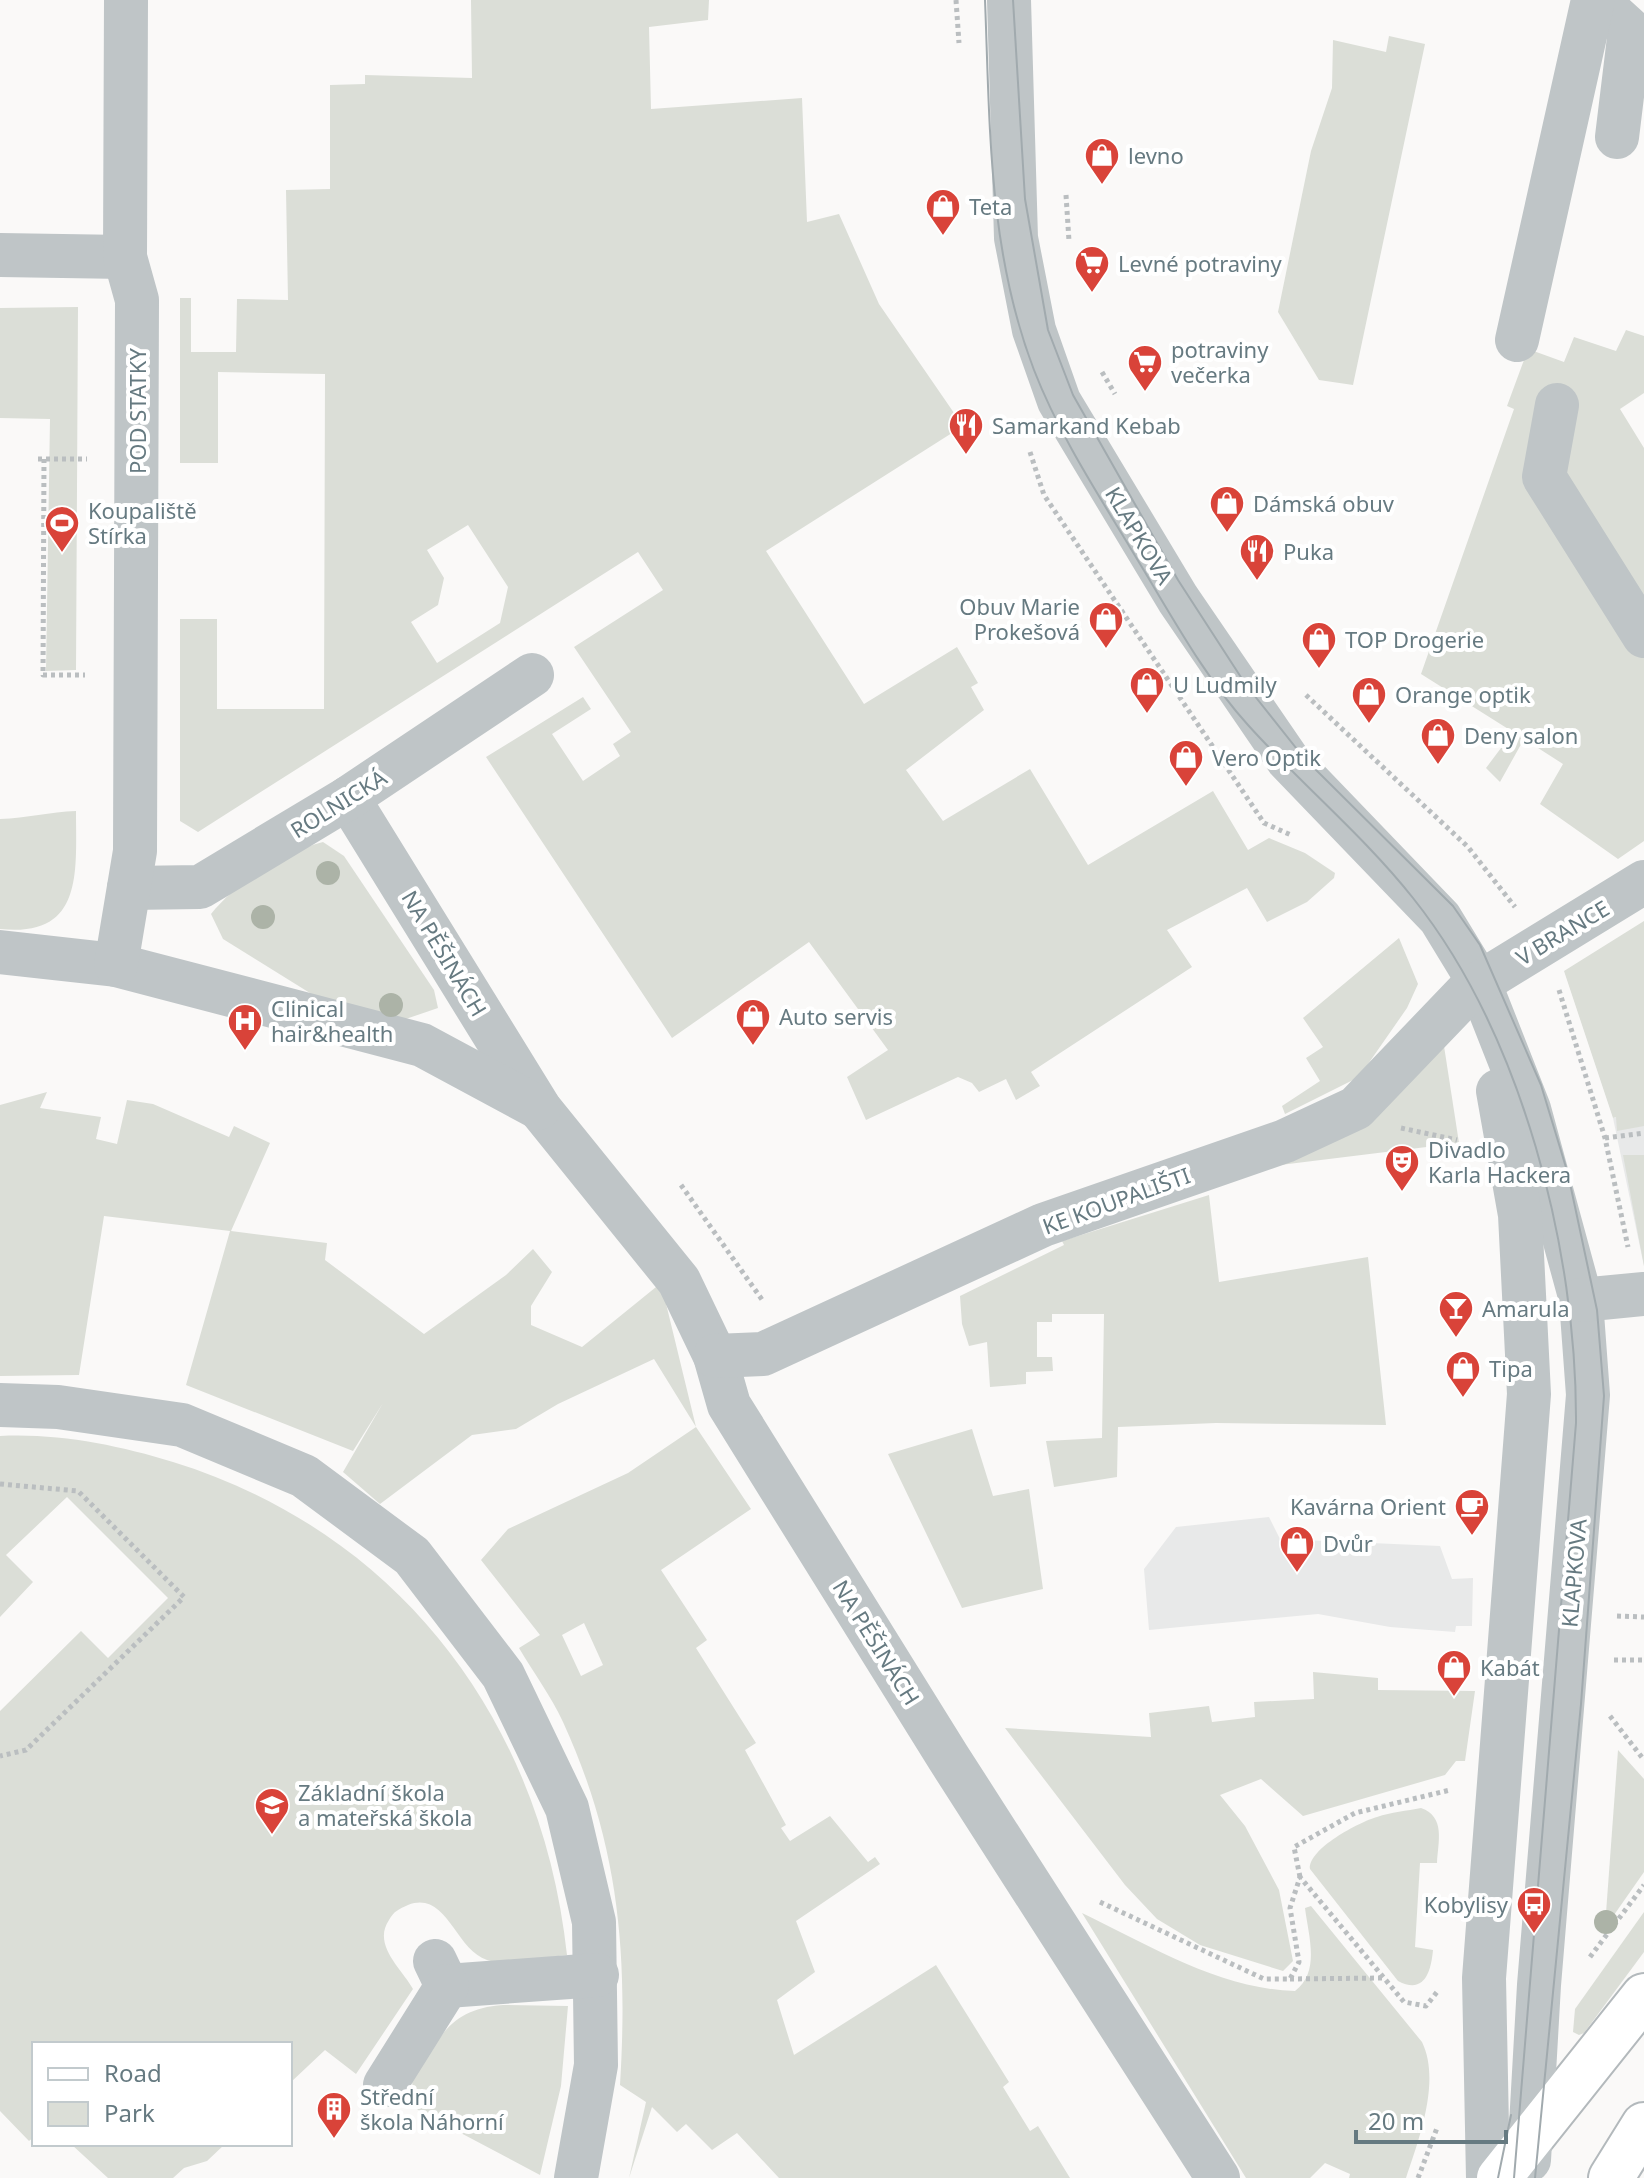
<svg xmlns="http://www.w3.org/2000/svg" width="1644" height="2178" viewBox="0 0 1644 2178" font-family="'Noto Sans',sans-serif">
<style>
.built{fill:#e8e9e9}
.green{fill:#dbded7;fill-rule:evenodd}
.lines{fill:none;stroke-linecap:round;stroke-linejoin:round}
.major-casing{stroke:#b3b9bc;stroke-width:48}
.path{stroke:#babec0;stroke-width:5;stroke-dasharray:4 4;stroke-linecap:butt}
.minor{stroke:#bfc5c7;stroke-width:44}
.major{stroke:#fff;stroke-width:44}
.tram{stroke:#a1aaae;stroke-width:2}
.tree{fill:#acb3a7}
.labels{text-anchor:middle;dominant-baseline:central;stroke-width:8;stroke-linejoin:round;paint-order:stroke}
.poi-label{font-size:22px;fill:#667a81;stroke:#fff;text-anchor:start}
.street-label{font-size:22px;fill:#667a81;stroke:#fff}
</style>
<rect width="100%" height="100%" fill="#faf9f8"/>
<!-- built -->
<g class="built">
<polygon points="1644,1108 1644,1266 1613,1118"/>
<polygon points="1269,1517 1280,1539 1440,1546 1452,1579 1473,1578 1472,1626 1456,1626 1455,1632 1390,1627 1318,1614 1149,1630 1144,1569 1176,1527"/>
</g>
<!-- green -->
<g class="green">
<path d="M 471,0 L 709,0 L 708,20 L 649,27 L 651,109 L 802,98 L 807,222 L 839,214 L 879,304 L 963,426 L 766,551 L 864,704 L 957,647 L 978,683 L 971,687 L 984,710 L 906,770 L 943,821 L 1030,769 L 1088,865 L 1213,791 L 1248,850 L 1269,838 L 1305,853 L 1335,873 L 1334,878 L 1307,902 L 1267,922 L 1247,888 L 1167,930 L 1192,967 L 1031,1072 L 1040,1086 L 1016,1100 L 1006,1079 L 979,1092 L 972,1083 L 958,1077 L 866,1120 L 847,1077 L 888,1050 L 809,942 L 672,1038 L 486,757 L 583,697 L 591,709 L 552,734 L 583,781 L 620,756 L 613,744 L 631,732 L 574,647 L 663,590 L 638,552 L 198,832 L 180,821 L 180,619 L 217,619 L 217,709 L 324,709 L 325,374 L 218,372 L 218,463 L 180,463 L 180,298 L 191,298 L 191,352 L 236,352 L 237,299 L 288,300 L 286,190 L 330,189 L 330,85 L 365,84 L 365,75 L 472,78 ZM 468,525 L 508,587 L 500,623 L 437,663 L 411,622 L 438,605 L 444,578 L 427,550 Z"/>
<polygon points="1389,36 1425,44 1353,385 1319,380 1278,312 1311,151 1332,88 1333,40 1386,52"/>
<polygon points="78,307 76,670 46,671 50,419 0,418 0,308"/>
<polygon points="1626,330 1644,336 1644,393 1620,409 1644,448 1644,841 1618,859 1540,804 1563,764 1524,739 1500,782 1486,768 1513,732 1421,674 1514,409 1507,406 1528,349 1564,362 1574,337 1616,351"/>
<path d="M 76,811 C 76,872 84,938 0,929 L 0,819 C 27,818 50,812 76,811 Z"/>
<path d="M 323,842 L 344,856 L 434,990 L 438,1008 L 397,1022 L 326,1003 L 223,939 L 211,914 C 238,881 281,853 323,842 Z"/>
<polygon points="1644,921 1644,1126 1617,1131 1616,1117 1613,1118 1564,971"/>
<polygon points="1399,938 1418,984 1407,1008 1359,1077 1285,1114 1282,1106 1320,1081 1306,1058 1323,1047 1303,1018"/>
<polygon points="1444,1046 1459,1143 1256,1168"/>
<path d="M 47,1092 L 40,1108 L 101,1117 L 96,1139 L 117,1144 L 127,1100 L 153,1104 L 229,1137 L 234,1126 L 270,1143 L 231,1231 L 327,1243 L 325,1260 L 424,1334 L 506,1275 L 533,1249 L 552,1272 L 531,1306 L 531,1325 L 582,1347 L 661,1283 L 696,1427 L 751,1509 L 661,1570 L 707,1640 L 696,1648 L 756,1743 L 745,1750 L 786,1825 L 781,1828 L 790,1841 L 830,1816 L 868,1862 L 875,1857 L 880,1864 L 796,1921 L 815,1972 L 777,2000 L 794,2055 L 936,1965 L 1009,2082 L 1003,2087 L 1030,2131 L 1038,2126 L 1070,2178 L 779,2178 L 737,2133 L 712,2150 L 686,2124 L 677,2132 L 652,2107 L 629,2178 L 646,2102 L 620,2085 C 628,1953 619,1844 563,1722 C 551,1696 533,1672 519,1648 L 540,1635 L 481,1560 L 508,1529 L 628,1473 L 696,1427 L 654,1359 L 558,1404 L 516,1429 L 472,1435 L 380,1504 L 343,1472 L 383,1403 L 353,1451 L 186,1385 L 230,1231 L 104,1216 L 79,1375 L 0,1376 L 0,1105 ZM 584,1623 L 603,1665 L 581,1676 L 562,1635 Z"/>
<polygon points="1623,1155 1644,1155 1644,1266"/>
<polygon points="1209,1195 1219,1282 1368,1257 1386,1425 1216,1423 1118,1427 1117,1477 1054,1487 1046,1441 1102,1438 1104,1314 1052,1314 1052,1322 1037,1322 1037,1357 1052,1357 1053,1371 1026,1372 1026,1384 990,1387 987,1342 969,1346 962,1324 960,1296 1064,1245 1062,1241"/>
<polygon points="972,1429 993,1496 1029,1489 1043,1589 962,1608 888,1454"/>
<path d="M 0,1436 C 57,1433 118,1445 173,1462 C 400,1532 542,1722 567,1955 C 543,1957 511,1967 487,1960 C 455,1950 447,1890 408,1905 C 399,1909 394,1911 389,1920 C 372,1945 402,1969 413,1989 L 356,2074 L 325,2050 L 290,2083 L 290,2044 L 34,2044 L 34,2137 L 29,2141 L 0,2111 L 0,1711 L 81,1631 L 108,1658 L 168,1598 L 67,1497 L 6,1555 L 33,1582 L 0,1617 Z"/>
<polygon points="1313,1672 1378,1678 1378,1690 1475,1691 1465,1761 1456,1761 1445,1775 1303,1816 1261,1779 1220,1795 1245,1826 1279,1890 1293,1961 1283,1971 1200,1945 1157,1919 1125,1885 1005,1728 1151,1737 1149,1713 1209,1706 1212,1722 1255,1717 1254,1702 1314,1699"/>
<polygon points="1618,1750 1644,1779 1644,1872 1614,1915 1606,1913"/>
<path d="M 1421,1808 C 1446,1817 1438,1842 1437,1863 L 1420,1863 L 1415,1947 L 1433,1950 C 1431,1971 1425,1995 1398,1981 L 1310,1869 C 1308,1849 1359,1822 1377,1817 C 1391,1812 1407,1811 1421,1808 Z"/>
<path d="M 1311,1906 L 1422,2042 C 1441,2081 1419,2139 1406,2178 L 1349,2178 L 1350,2174 L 1325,2163 L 1310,2178 L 1246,2178 L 1082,1913 C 1149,1945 1219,1989 1295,1991 C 1321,1972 1308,1934 1305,1908 Z"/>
<polygon points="1644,1912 1644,1952 1584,2033 1579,2035 1573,2032 1575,2009"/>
<path d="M 503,2005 L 568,2006 L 561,2086 L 540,2175 L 421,2112 L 400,2096 L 407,2099 L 414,2093 L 412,2082 C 439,2040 447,2009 503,2005 Z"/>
<polygon points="71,2144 225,2144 207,2161 184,2168 173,2178 108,2178"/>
</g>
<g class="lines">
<!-- major casing -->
<g class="major-casing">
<g id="major">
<polyline points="1499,2178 1644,1996"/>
<polyline points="1611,2178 1644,2125"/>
</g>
</g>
<!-- path -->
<g class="path">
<polyline points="956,0 959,43"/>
<polyline points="1066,195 1069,241"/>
<polyline points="1102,372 1115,394"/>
<polyline points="1030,452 1044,495 1264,823 1291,835"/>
<polyline points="38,459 87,459"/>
<polyline points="44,459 43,675 85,675"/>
<polyline points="1306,695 1468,847 1515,907"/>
<polyline points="1559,990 1605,1138 1628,1247"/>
<polyline points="1401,1128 1457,1140"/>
<polyline points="1605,1138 1644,1133"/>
<polyline points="681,1185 763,1301"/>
<polyline points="0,1484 78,1491 184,1597 26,1750 0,1756"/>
<polyline points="1617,1616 1644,1617"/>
<polyline points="1614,1660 1644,1660"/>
<polyline points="1610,1716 1644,1760"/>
<polyline points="1300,1877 1294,1847 1355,1813 1450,1790"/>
<polyline points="1100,1902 1264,1979 1290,1979 1299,1962 1290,1908 1300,1877 1404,2002 1426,2006 1437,1992"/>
<polyline points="1590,1957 1644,1885"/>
<polyline points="1290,1979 1383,1978"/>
<polyline points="1418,2178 1437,2128"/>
</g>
<!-- minor -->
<g class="minor">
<polyline points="1009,0 1016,238 1034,330 1059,401 1178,599 1288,760 1440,918 1479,982 1529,1109 1581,1300 1588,1395 1539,1985 1529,2160"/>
<polyline points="1597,0 1630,30 1617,137"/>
<polyline points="0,255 125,257"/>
<polyline points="1517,340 1593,0"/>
<polyline points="1557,405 1544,477 1644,636"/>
<polyline points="348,798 540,1109 679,1281 715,1356 729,1405 948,1757 1218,2178"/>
<polyline points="129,888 200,887 348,798 532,675"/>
<polyline points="0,952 116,965 422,1045 539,1108"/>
<polyline points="116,965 135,851 137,300 125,257 126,0"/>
<polyline points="1581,1300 1644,1294"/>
<polyline points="715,1356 763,1354 1043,1225 1285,1141 1356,1108 1471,988 1644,882"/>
<polyline points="0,1405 58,1407 182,1425 304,1476 412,1556 503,1675 567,1808 594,1922 596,2065 576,2178"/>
<polyline points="435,1961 447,1986 597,1975"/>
<polyline points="385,2085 447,1986"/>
<polyline points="1488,2178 1484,1978 1529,1394 1520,1215 1498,1091"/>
</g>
<!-- major -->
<use href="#major" class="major"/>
<!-- tram -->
<g class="tram">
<path d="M 985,0 C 990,126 988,250 1034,370 C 1060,437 1100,497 1137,559 C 1170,613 1205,678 1248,725 C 1301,784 1364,836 1413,898 C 1522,1035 1577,1250 1576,1423 L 1514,2178"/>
<polyline points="1013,0 1025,199 1048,330 1073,395 1178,580 1246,685 1304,758 1453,906 1480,945 1541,1085 1568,1174 1597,1310 1604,1396 1581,1704 1535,2178"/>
<polyline points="1498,2178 1511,2115"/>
</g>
</g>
<!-- trees -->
<g class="tree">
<circle cx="328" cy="873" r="12"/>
<circle cx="263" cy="917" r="12"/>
<circle cx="391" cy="1005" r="12"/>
<circle cx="1606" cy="1922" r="12"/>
</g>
<!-- icons -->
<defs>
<g id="shop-pin" transform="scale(1.8)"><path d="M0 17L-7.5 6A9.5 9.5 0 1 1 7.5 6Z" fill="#d94339" stroke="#fff"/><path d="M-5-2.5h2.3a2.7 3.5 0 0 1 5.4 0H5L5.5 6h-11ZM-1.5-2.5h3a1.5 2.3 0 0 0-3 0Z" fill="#fff"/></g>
<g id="supermarket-pin" transform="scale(1.8)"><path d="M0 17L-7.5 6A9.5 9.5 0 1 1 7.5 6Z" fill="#d94339" stroke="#fff"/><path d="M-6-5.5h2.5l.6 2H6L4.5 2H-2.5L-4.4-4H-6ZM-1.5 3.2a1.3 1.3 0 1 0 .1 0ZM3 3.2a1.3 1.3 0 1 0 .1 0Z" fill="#fff"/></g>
<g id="restaurant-pin" transform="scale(1.8)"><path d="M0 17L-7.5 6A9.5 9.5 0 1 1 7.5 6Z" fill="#d94339" stroke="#fff"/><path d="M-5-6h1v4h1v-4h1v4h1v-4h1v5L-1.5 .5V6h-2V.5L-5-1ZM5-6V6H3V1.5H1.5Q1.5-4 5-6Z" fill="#fff"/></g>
<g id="stadium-pin" transform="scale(1.8)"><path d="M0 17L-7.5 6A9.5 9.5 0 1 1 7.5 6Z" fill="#d94339" stroke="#fff"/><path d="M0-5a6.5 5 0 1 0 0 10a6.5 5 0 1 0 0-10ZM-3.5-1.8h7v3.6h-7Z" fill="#fff"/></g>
<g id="hospital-pin" transform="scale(1.8)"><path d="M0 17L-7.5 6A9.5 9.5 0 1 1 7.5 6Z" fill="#d94339" stroke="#fff"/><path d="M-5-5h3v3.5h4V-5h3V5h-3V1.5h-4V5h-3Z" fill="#fff"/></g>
<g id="theatre-pin" transform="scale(1.8)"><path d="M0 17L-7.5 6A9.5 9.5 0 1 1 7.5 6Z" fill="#d94339" stroke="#fff"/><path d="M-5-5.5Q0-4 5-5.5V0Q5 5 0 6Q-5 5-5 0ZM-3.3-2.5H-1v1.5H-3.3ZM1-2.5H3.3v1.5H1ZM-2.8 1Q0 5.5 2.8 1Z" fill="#fff"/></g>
<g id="bar-pin" transform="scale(1.8)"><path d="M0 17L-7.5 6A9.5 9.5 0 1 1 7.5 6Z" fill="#d94339" stroke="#fff"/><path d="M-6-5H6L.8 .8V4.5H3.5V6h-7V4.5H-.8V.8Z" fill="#fff"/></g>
<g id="cafe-pin" transform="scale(1.8)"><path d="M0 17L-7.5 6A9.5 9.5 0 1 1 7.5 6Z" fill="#d94339" stroke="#fff"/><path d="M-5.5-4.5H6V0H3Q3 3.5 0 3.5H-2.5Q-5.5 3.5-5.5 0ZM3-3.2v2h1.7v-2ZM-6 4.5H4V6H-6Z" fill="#fff"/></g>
<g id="school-pin" transform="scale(1.8)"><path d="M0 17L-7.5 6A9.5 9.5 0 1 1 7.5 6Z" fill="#d94339" stroke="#fff"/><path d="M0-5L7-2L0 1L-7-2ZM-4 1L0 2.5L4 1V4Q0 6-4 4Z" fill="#fff"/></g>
<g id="bus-pin" transform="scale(1.8)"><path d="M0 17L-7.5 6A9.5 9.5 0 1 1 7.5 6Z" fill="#d94339" stroke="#fff"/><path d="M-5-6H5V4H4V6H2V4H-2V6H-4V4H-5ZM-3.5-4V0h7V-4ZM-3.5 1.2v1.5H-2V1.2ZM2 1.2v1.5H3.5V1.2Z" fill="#fff"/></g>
<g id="building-pin" transform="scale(1.8)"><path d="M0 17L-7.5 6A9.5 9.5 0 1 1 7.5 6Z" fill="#d94339" stroke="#fff"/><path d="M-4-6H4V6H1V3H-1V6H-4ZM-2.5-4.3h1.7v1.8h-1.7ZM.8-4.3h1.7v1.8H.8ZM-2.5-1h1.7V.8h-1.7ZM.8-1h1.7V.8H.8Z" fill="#fff"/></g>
</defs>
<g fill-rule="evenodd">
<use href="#shop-pin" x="1102" y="155"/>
<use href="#shop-pin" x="943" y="206"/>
<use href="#supermarket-pin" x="1092" y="263"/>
<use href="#supermarket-pin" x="1145" y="362"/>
<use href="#restaurant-pin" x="966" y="425"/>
<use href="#shop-pin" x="1227" y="503"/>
<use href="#stadium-pin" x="62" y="523"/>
<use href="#restaurant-pin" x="1257" y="551"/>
<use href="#shop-pin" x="1106" y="619"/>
<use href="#shop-pin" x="1319" y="639"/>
<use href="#shop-pin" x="1147" y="684"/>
<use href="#shop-pin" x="1369" y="694"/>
<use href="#shop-pin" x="1438" y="735"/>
<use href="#shop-pin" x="1186" y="757"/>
<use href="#shop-pin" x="753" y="1016"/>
<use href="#hospital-pin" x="245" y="1021"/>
<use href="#theatre-pin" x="1402" y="1162"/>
<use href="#bar-pin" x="1456" y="1308"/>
<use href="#shop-pin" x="1463" y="1368"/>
<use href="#cafe-pin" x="1472" y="1506"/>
<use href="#shop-pin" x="1297" y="1543"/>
<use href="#shop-pin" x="1454" y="1667"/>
<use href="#school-pin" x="272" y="1805"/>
<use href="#bus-pin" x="1534" y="1904"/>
<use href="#building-pin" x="334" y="2109"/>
</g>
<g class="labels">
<!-- poi labels -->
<g class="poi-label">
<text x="1128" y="155">levno</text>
<text x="969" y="206">Teta</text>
<text x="1118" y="263">Levné potraviny</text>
<text x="1171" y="349">potraviny<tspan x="1171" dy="25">večerka</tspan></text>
<text x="992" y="425">Samarkand Kebab</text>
<text x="1253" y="503">Dámská obuv</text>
<text x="88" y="510">Koupaliště<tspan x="88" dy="25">Stírka</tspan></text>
<text x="1283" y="551">Puka</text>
<text x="1080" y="606" text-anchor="end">Obuv Marie<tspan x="1080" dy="25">Prokešová</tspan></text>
<text x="1345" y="639">TOP Drogerie</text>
<text x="1173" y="684">U Ludmily</text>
<text x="1395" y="694">Orange optik</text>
<text x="1464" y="735">Deny salon</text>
<text x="1212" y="757">Vero Optik</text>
<text x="271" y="1008">Clinical<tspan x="271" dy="25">hair&amp;health</tspan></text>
<text x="779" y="1016">Auto servis</text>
<text x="1428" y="1149">Divadlo<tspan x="1428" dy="25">Karla Hackera</tspan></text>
<text x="1482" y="1308">Amarula</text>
<text x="1489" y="1368">Tipa</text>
<text x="1446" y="1506" text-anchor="end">Kavárna Orient</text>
<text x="1323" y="1543">Dvůr</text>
<text x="1480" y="1667">Kabát</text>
<text x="298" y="1792">Základní škola<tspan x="298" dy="25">a mateřská škola</tspan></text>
<text x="1508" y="1904" text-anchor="end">Kobylisy</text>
<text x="360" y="2096">Střední<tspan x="360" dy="25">škola Náhorní</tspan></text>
</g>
<!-- street labels -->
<g class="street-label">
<text transform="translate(137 411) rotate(-90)">POD STATKY</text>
<text transform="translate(1140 535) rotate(59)">KLAPKOVA</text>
<text transform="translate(338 803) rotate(-32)">ROLNICKÁ</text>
<text transform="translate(1562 932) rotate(-31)">V BRANCE</text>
<text transform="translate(445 953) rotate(59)">NA PĚŠINÁCH</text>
<text transform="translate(1116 1200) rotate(-20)">KE KOUPALIŠTI</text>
<text transform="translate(1573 1573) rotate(-85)">KLAPKOVA</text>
<text transform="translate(877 1642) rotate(58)">NA PĚŠINÁCH</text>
</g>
</g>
<!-- legend -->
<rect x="32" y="2042" width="260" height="104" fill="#ffffff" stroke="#c2cacd" stroke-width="2"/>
<rect x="48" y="2068" width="40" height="12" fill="#ffffff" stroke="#c2cacd" stroke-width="2"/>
<text x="104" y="2082" font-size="24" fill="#667a81">Road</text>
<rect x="48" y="2102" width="40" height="24" fill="#dbded7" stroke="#c2cacd" stroke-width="2"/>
<text x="104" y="2122" font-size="24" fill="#667a81">Park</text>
<!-- scale -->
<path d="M1356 2130v12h150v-12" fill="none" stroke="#667a81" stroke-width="4"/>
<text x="1368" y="2130" font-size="24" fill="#667a81" stroke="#ffffff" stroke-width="6" paint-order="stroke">20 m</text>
</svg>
